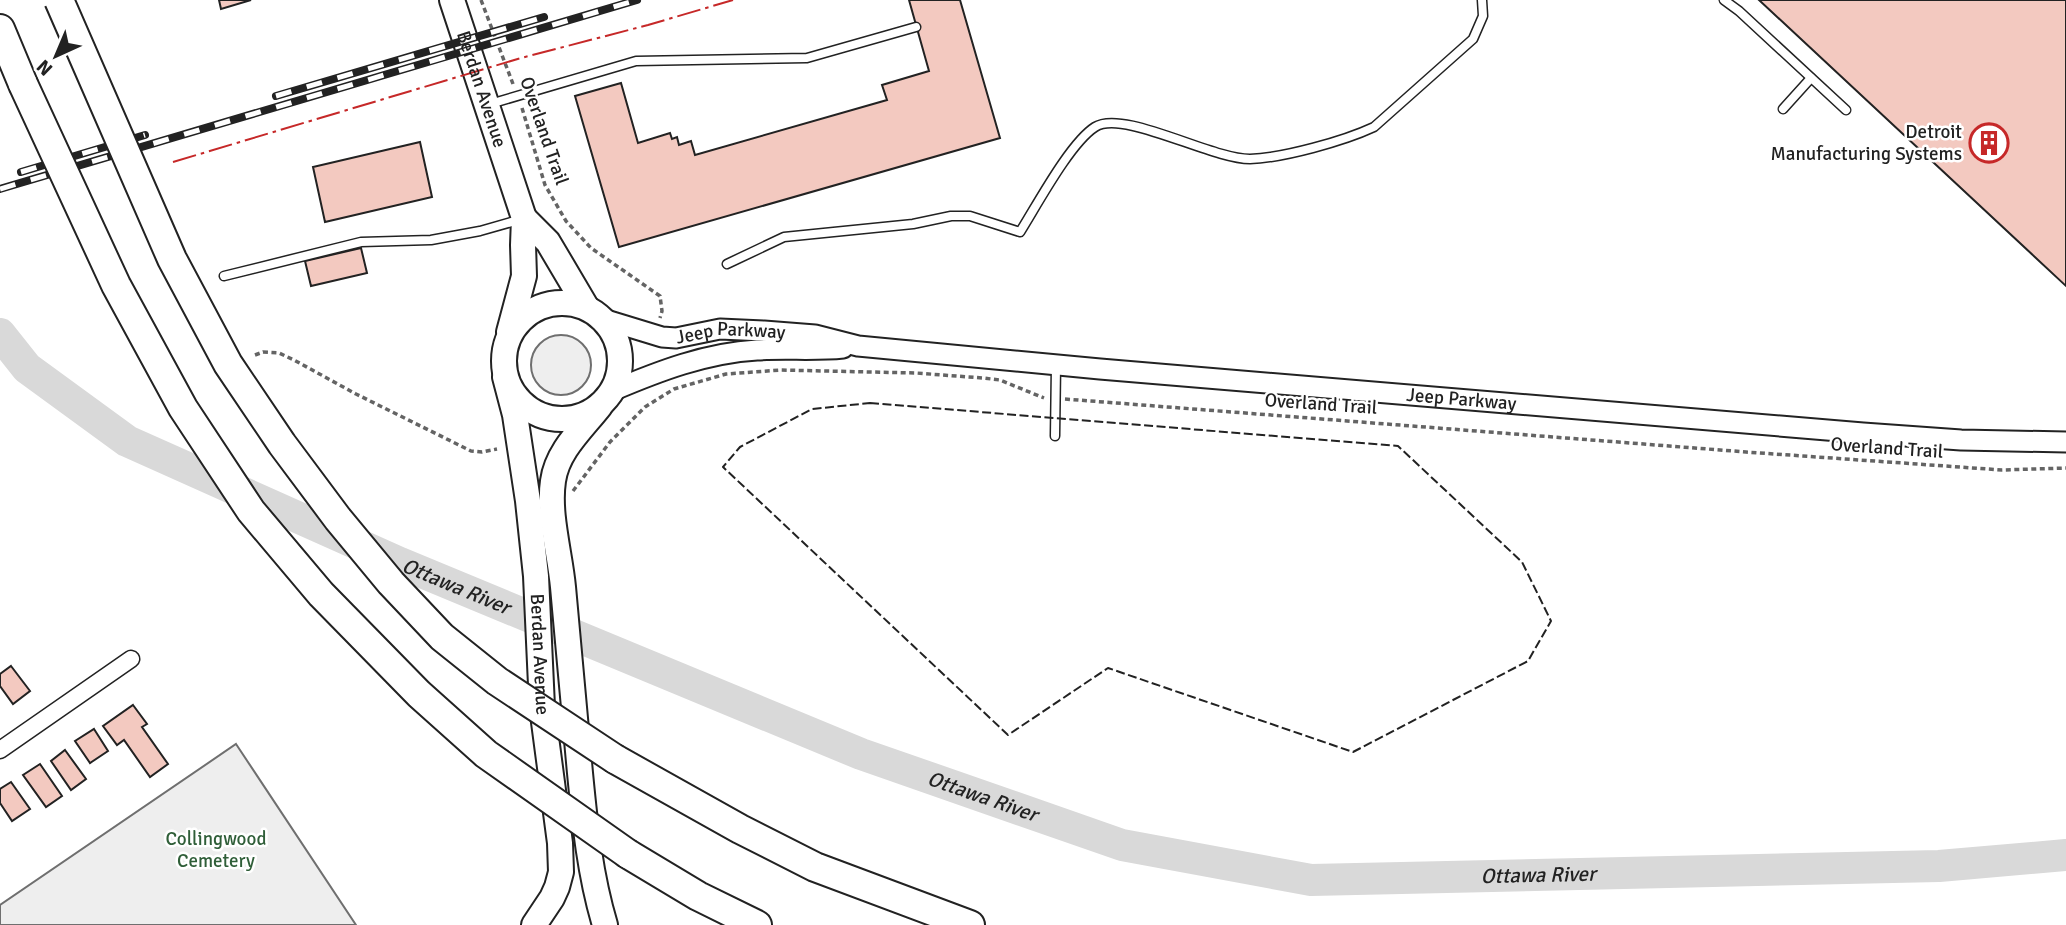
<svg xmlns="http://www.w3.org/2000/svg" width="2066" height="925" viewBox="0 0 2066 925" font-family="Signika,sans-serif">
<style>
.green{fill:#eee;stroke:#6f6f6f;stroke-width:2}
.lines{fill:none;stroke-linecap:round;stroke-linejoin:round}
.river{stroke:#d9d9d9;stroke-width:32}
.building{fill:#f3c9c0;stroke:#222;stroke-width:2}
.service-casing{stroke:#222;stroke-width:11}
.minor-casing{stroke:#222;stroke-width:19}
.tertiary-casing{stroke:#222;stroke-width:23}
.primary-casing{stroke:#222;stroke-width:28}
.motorway-casing{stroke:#222;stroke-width:32}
.path{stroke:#646464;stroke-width:3.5;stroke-dasharray:5 3.5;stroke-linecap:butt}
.service{stroke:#fff;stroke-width:8}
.minor{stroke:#fff;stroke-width:16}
.tertiary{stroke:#fff;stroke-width:19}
.primary{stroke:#fff;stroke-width:24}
.motorway{stroke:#fff;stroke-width:28}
.rail-casing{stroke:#222;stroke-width:8}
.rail{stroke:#fff;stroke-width:5;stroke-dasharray:16;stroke-linecap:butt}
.motorway-bridge-casing{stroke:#222;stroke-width:32;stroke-linecap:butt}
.motorway-bridge{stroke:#fff;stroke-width:28}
.fence{stroke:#222;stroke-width:2;stroke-dasharray:9 3.5;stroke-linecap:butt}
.power{stroke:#c62828;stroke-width:2;stroke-dasharray:24 5 3.5 5;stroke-linecap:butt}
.labels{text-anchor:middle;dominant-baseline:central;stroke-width:5;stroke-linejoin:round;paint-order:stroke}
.street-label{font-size:19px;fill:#222;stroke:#fff}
.poi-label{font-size:19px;fill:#222;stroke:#fff;text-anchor:end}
.park-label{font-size:19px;fill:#2f5e38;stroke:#fff}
.water-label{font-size:21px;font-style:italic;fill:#222;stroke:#fff}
</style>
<rect width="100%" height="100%" fill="#fff"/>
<!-- green -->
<g class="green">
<circle cx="561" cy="365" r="30"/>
<polygon points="236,744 356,925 0,925 0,905"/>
</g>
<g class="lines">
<!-- river -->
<path class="river" id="s1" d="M 0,334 L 27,368 L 127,441 L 400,563 L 861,754 L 1122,845 L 1311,880 L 1939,866 L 2066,855"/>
</g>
<!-- building -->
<g class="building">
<polygon points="219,0 251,0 221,9"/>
<polygon points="909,0 960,0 1000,138 619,247 575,96 621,83 638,143 670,133 672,139 677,137 679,145 691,141 695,155 887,100 882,85 929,71"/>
<polygon points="1759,0 2066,0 2066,286"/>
<polygon points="420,142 432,197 325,222 313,167"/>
<polygon points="361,248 367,273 311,286 305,261"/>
<polygon points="11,666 30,691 13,704 0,686 0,674"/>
<polygon points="133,705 147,724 142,727 168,764 150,777 124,740 117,745 103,726"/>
<polygon points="94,729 108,751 90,763 75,741"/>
<polygon points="65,750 86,779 71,790 51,761"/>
<polygon points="40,764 62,796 46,807 23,775"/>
<polygon points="11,782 30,809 12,821 0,803 0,789"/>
</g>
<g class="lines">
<!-- service casing -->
<g class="service-casing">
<g id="service">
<polyline points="1724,0 1739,11 1846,110"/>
<polyline points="490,104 636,61 807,58 916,27"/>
<polyline points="1783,109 1811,78"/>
<path d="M 727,264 L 784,237 L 913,224 L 951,216 L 970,216 L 1020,232 C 1037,205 1070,143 1095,127 C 1123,109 1211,159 1250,159 C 1283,158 1344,141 1374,127 L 1473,39 L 1483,16 L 1482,0"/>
<polyline points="224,276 361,242 431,240 480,231 522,219"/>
<polyline points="1055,436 1056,366"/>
</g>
</g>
<!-- minor casing -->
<g class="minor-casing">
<polyline id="minor" points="0,750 131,659"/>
</g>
<!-- tertiary casing -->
<g class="tertiary-casing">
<g id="tertiary">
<path id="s2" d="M 603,319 L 662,337 L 676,338 L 720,329 L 764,331 L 815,335 L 858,346 L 1100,369 L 1863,433 L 1961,440 L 2066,442"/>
<path d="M 612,391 C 659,371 706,353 757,350 C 786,348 815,351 843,348"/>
</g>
</g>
<!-- primary casing -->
<g class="primary-casing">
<g id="primary">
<path id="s3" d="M 452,0 L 524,218 L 523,245 L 524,276 L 509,332"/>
<polyline points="524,218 548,242 587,308"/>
<circle cx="562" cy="361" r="58"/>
<path id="s4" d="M 505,377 L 515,415 L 528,501 L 536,576 L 542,707 L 560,843 L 561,872 L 557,887 L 552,898 L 534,925"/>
<path d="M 600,406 C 582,429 557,451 553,481 C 548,514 560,554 563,587 C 569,649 574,711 580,773 C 585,825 590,875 605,925"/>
</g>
</g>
<!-- motorway casing -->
<g class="motorway-casing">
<g id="motorway">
<polyline points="0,29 23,84"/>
<polyline points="615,759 740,829 815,867 970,925"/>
<polyline points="628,854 698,896 757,925"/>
</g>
</g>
<!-- path -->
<g class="path">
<polyline points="481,0 513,84"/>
<polyline points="522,108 545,185 566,221 591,248 660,296 662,311 660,318"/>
<polyline points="255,355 263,352 279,353 294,360 356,394 471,451 482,452 497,449"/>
<polyline points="1065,399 1746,452 2002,470 2066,468"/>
<polyline points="573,491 610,442 645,407 674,389 726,374 781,370 916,373 983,378 1000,380 1044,398"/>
</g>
<!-- service -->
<use href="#service" class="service"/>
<!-- minor -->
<use href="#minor" class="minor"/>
<!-- tertiary -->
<use href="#tertiary" class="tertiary"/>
<!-- primary -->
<use href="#primary" class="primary"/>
<!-- motorway -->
<use href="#motorway" class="motorway"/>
<!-- rail casing -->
<g class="rail-casing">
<g id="rail">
<polyline points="276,96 544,17"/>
<polyline points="21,172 145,135"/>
<polyline points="0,189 637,0"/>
</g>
</g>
<!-- rail -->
<use href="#rail" class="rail"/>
<!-- motorway-bridge casing -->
<g class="motorway-bridge-casing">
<g id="motorway-bridge">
<polyline points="59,0 172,259 228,364 282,444 338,519 391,583 442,637 497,681 615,759"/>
<polyline points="23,84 116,285 183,408 251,511 321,594 419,694 486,754 628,854"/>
</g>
</g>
<!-- motorway-bridge -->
<use href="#motorway-bridge" class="motorway-bridge"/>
<!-- fence -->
<polygon class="fence" points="870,403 1398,446 1522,562 1551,621 1528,661 1353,752 1108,668 1008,735 723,467 740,447 812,409"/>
<!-- power -->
<polyline class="power" points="173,162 521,58 648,25 733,0"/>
</g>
<!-- icons -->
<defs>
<g id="building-ring" transform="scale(2.0125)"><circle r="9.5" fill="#fff" stroke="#c62828" stroke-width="1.5"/><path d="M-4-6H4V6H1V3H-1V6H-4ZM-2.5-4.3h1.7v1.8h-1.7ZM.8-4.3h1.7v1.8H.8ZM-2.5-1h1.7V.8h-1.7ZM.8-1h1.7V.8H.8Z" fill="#c62828"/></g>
</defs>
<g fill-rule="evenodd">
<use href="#building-ring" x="1989" y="143"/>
</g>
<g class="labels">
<!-- street labels -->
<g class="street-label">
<text stroke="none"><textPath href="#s3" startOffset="94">Berdan Avenue</textPath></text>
<text transform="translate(544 131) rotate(71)">Overland Trail</text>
<text stroke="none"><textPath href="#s2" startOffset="131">Jeep Parkway</textPath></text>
<text stroke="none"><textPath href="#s2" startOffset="866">Jeep Parkway</textPath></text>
<text transform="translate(1321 404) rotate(4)">Overland Trail</text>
<text transform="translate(1887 448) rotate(4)">Overland Trail</text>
<text stroke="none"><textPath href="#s4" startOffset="280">Berdan Avenue</textPath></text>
</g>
<!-- poi labels -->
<g class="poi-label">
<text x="1962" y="132">Detroit<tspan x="1962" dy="22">Manufacturing Systems</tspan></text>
</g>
<!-- park labels -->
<g class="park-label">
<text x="216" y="839">Collingwood<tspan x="216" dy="22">Cemetery</tspan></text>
</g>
<!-- water labels -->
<g class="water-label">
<text stroke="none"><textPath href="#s1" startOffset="527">Ottawa River</textPath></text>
<text stroke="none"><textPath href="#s1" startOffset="1094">Ottawa River</textPath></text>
<text stroke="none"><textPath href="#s1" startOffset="1661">Ottawa River</textPath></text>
</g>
</g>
<!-- north arrow -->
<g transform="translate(56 56) rotate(224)" stroke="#ffffff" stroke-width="5" paint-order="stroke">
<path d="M0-5L12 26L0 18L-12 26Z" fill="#222222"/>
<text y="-10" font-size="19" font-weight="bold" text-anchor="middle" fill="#222222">N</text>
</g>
</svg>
